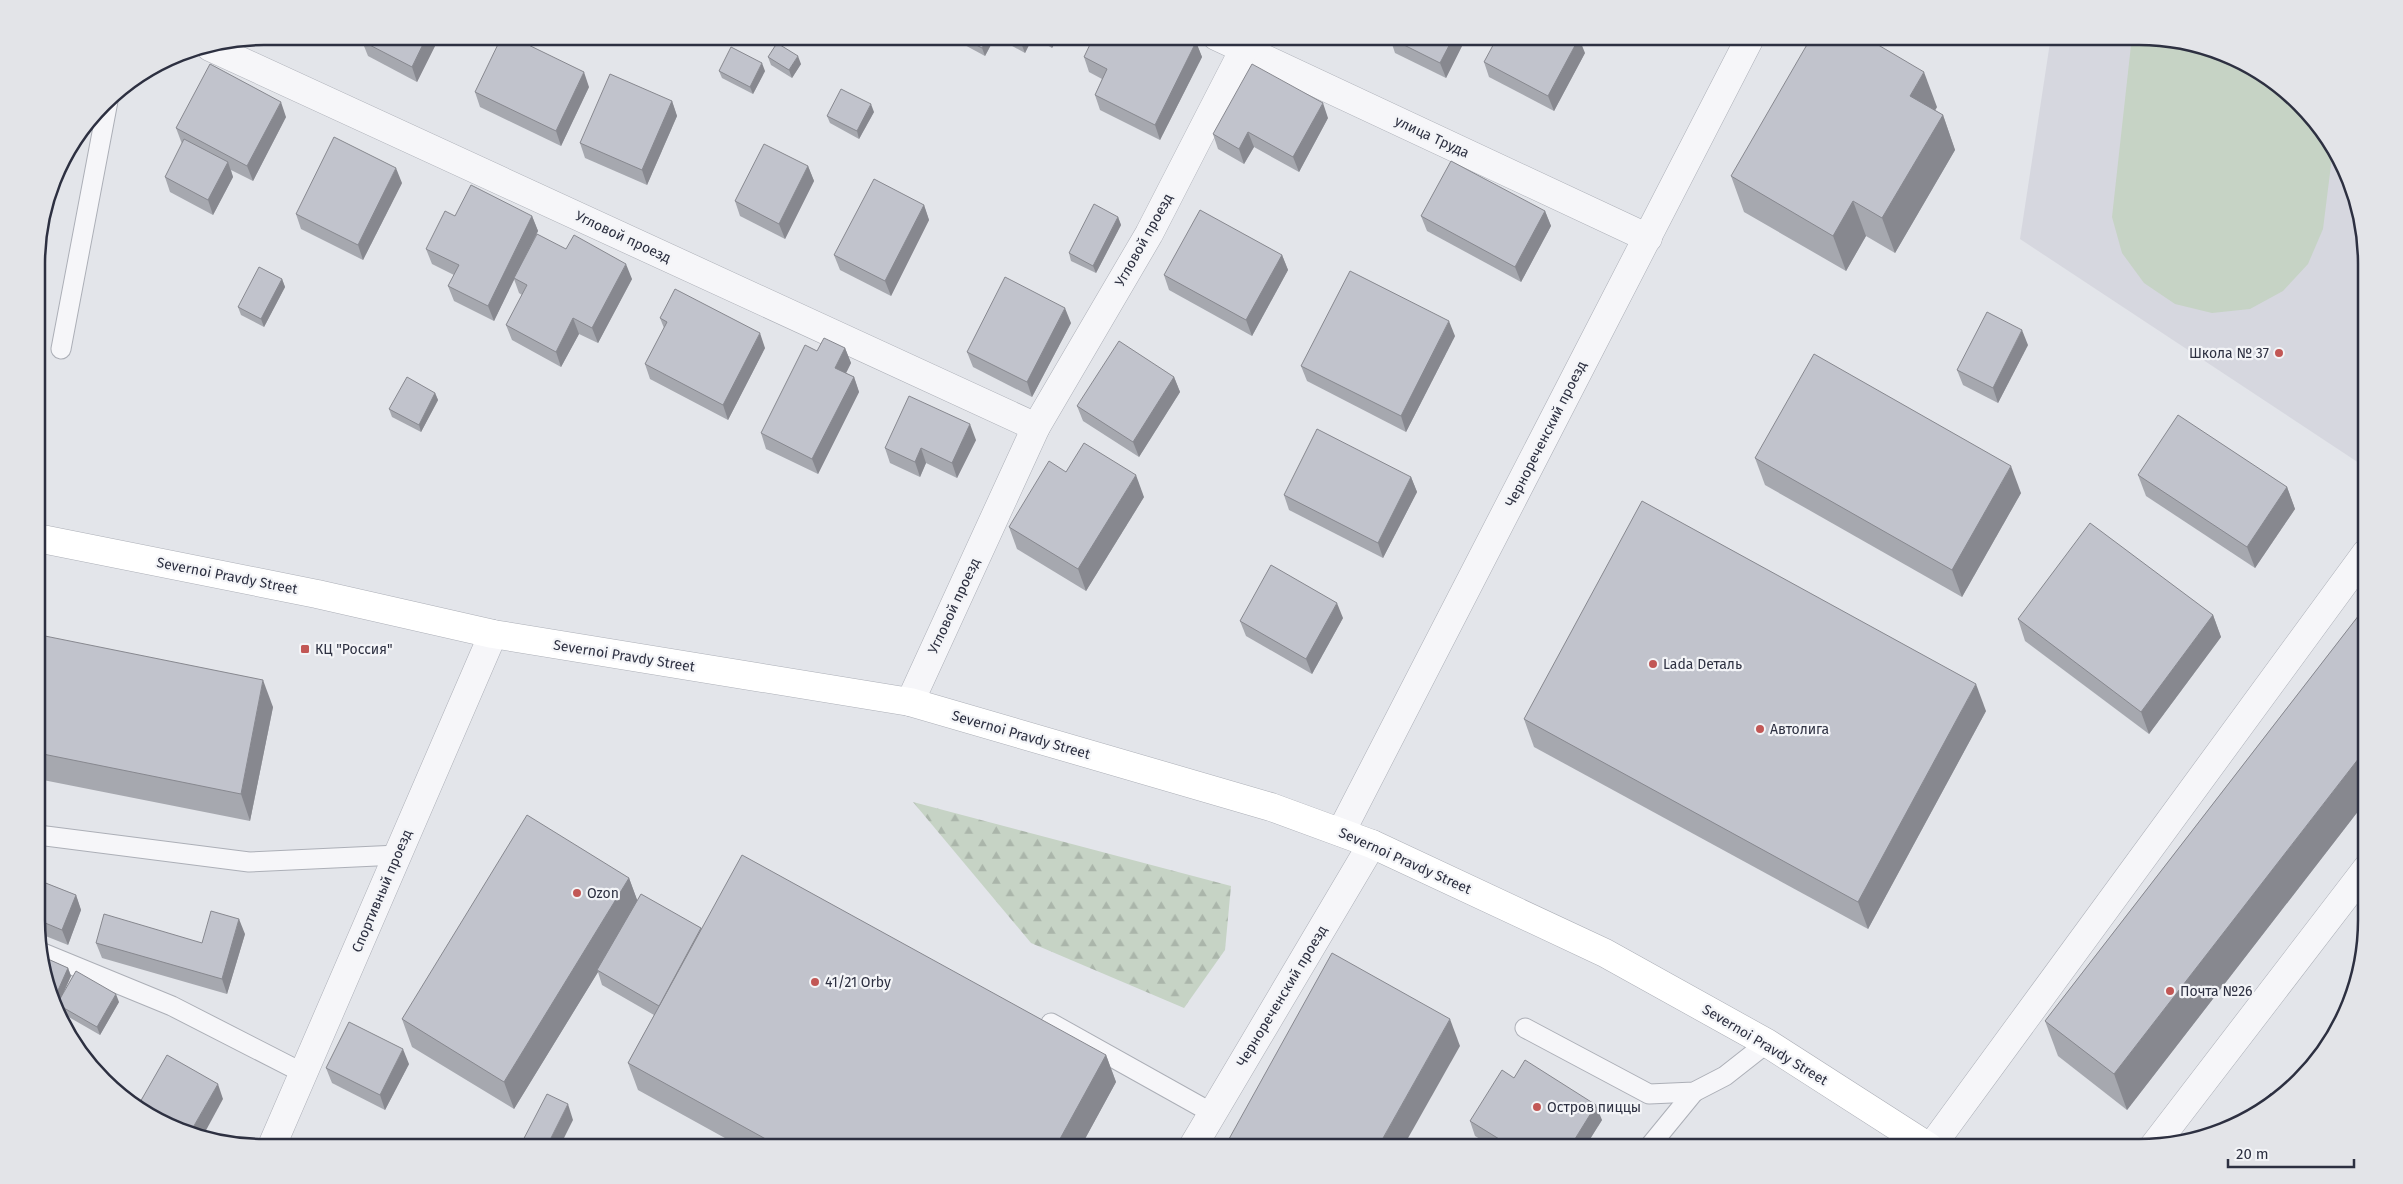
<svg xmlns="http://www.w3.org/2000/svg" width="2403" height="1184" viewBox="0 0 2403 1184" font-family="'Fira Sans',sans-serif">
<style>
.built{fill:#d6d7df}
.forest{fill:url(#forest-firs)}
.pitch{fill:#c6d3c5}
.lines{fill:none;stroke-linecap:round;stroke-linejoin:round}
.lane-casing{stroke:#acafb7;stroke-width:21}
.street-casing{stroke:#acafb7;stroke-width:29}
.secondary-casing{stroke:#acafb7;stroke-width:29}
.lane{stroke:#f6f6f9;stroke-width:19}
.street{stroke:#f6f6f9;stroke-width:28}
.secondary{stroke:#fff;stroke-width:28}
.wall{fill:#a6a8af}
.shaded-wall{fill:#87888f}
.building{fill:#c1c3cc;stroke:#87888f}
.poi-dot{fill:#c25755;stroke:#f3f4f7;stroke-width:2}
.labels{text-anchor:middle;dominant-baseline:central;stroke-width:4.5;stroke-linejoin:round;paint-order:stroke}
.street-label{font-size:14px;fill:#2d3041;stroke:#f3f4f7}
.poi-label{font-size:14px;fill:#2d3041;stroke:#f3f4f7;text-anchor:start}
.rim{fill:none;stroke:#2d3041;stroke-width:2.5}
</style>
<defs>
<pattern id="forest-firs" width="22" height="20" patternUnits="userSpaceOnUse" patternTransform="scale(1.25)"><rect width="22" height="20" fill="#c6d3c5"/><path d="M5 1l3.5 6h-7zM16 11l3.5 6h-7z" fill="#aab5aa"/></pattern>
</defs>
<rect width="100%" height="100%" fill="#e3e5ea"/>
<!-- built -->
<polygon class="built" points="2051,36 2139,36 2240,60 2320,126 2350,177 2365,234 2365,467 2020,239"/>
<!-- forest -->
<polygon class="forest" points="913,802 1231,886 1225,950 1184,1008 1031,943"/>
<!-- pitch -->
<polygon class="pitch" points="2132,36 2240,60 2320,126 2333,149 2323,229 2308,264 2283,291 2250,309 2212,313 2175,304 2144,283 2122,253 2112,217"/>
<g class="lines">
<!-- lane casing -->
<g class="lane-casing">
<g id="lane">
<polyline points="61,349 108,101"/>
<polyline points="38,835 249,862 398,855"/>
<polyline points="38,951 172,1006 303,1073"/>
<polyline points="1051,1023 1212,1113"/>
<polyline points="1525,1028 1649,1094 1694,1092 1725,1076 1767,1043"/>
<polyline points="1649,1147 1694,1092"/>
</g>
</g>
<!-- street casing -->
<g class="street-casing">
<g id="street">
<polyline points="1216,36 1648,238"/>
<polyline points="210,47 1036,427"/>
<polyline points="910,702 1036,427 1149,234 1244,49"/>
<polyline points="1341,832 1751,36"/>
<polyline points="1931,1147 2366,553"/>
<polyline points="2153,1147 2367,868"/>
<polyline points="271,1148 493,634"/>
<polyline points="1192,1148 1372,844"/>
</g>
</g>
<!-- secondary casing -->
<g class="secondary-casing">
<polyline id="secondary" points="37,538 317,594 493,634 910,702 1271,807 1372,844 1605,953 1767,1043 1929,1147"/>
</g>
<!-- lane -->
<use href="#lane" class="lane"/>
<!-- street -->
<use href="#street" class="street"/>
<!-- secondary -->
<use href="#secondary" class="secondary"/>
</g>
<!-- wall -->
<g class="wall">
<polygon points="365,36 440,36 417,82 368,56 362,41"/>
<polygon points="948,36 993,36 994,39 985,56"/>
<polygon points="994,36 1059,36 1052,48 1033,37 1025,53"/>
<polygon points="1467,36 1446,78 1395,53 1390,38"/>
<polygon points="1655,36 1664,36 1662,40"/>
<polygon points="1196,42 1202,57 1160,140 1100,110 1095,95 1102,79 1089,72 1084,57"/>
<polygon points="1585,53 1554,111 1489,77 1484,62"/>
<polygon points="768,57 801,64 792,78 771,65"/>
<polygon points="719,71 765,71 753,94 722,78"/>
<polygon points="589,87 561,146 480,107 475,92"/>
<polygon points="672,101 677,116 647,185 585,158 580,143"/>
<polygon points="1937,107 1935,110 1943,115 1955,150 1895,253 1866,236 1846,271 1744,212 1731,176"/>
<polygon points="874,112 859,139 830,123 827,116"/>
<polygon points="286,117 253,181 231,170 233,177 213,215 170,192 165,177 182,144 176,128"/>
<polygon points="1328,118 1299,172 1254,147 1244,164 1218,149 1213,134"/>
<polygon points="808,166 814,181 785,239 740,216 735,201"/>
<polygon points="402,183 363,260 301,229 296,214"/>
<polygon points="924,205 929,220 891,296 840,270 834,255"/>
<polygon points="1545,211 1551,226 1521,282 1427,231 1421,216"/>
<polygon points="455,216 532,216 538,231 529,248 566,249 632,279 598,343 579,334 561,367 512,340 506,325 522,295 519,293 514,279 494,321 454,301 448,286 454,275 432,264 426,249"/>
<polygon points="1118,217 1121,225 1096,273 1071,261 1069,253"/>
<polygon points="1282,255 1288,270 1252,336 1169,290 1164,275"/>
<polygon points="282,279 285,287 264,327 241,315 238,307"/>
<polygon points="660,318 765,348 728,420 650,379 645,364 664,328"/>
<polygon points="1071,323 1032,397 973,367 967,352"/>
<polygon points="1455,336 1406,432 1307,381 1301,366"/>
<polygon points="2028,345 1998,403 1963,385 1957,370"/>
<polygon points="845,348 851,363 846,373 854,377 859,392 818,474 766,449 761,433 817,351"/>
<polygon points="1174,377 1180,392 1139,457 1083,421 1077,406"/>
<polygon points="435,393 438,400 421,432 392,417 389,409"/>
<polygon points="976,440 957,478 926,463 920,477 890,463 885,448"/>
<polygon points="1755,458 2021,493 1962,597 1765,485"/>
<polygon points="1066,472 1144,497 1086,591 1017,549 1009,527"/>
<polygon points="2138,475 2287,487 2295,509 2255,568 2146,496"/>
<polygon points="1411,477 1417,492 1383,558 1289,510 1284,495"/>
<polygon points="2366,606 2366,801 2127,1110 2058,1056 2045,1021"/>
<polygon points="2213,615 2221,637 2149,734 2025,641 2018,619"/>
<polygon points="1343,618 1312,674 1246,636 1240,621"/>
<polygon points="38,648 273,707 250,821 38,779"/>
<polygon points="1986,711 1868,929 1534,747 1524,719"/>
<polygon points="629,878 637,900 701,928 1106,1055 1116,1082 1080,1148 743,1148 638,1090 628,1063 654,1015 602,985 598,972 514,1109 412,1047 402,1019"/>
<polygon points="38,880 76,895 81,910 68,945 38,933"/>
<polygon points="245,934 227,994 102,958 96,943 202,943"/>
<polygon points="39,955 68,968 71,976 61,997 119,1002 100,1035 60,1012 57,1004 52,1002"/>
<polygon points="409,1064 385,1110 332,1083 326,1068"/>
<polygon points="1514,1078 1602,1120 1585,1147 1494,1147 1475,1136 1470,1121"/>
</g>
<!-- shaded-wall -->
<g class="shaded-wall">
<polygon points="427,36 440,36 417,82 412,67"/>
<polygon points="989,36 993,36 994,39 985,56 982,48"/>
<polygon points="1020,36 1033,36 1033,37 1025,53 1019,38"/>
<polygon points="1048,36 1059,36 1052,48"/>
<polygon points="1454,36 1467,36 1446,78 1440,63"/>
<polygon points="1579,38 1585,53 1554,111 1548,96"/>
<polygon points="1196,42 1202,57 1160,140 1155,125"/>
<polygon points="798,56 801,64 792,78 789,70"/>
<polygon points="762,63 765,71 753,94 750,87"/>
<polygon points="584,72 589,87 561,146 556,131"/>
<polygon points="1924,72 1937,107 1923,131 1910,96"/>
<polygon points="672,101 677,116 647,185 642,170"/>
<polygon points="281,102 286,117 253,181 247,166"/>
<polygon points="1323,103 1328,118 1299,172 1293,157"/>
<polygon points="871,104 874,112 859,139 857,131"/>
<polygon points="1943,115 1955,150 1895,253 1882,218"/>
<polygon points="1248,132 1254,147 1244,164 1239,149"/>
<polygon points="228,162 233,177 213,215 208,200"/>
<polygon points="808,166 814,181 785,239 779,224"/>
<polygon points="396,168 402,183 363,260 358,245"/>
<polygon points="1853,201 1866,236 1846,271 1833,236"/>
<polygon points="924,205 929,220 891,296 885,281"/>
<polygon points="1545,211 1551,226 1521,282 1515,267"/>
<polygon points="532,216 538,231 494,321 488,306"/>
<polygon points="1118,217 1121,225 1096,273 1093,266"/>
<polygon points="1282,255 1288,270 1252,336 1246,320"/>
<polygon points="626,264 632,279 598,343 592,328"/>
<polygon points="282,279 285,287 264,327 261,319"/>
<polygon points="1065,308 1071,323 1032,397 1027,382"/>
<polygon points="573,318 579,334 561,367 556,352"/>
<polygon points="1449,321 1455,336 1406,432 1401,416"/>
<polygon points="2022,330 2028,345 1998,403 1993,388"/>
<polygon points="760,333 765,348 728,420 723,405"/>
<polygon points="845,348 851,363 841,383 835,368"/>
<polygon points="854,377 859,392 818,474 812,459"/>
<polygon points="1174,377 1180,392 1139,457 1133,442"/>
<polygon points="435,393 438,400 421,432 419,425"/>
<polygon points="970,424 976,440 957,478 952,463"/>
<polygon points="921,448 926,463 920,477 915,462"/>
<polygon points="2011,466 2021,493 1962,597 1952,570"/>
<polygon points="1136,475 1144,497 1086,591 1078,569"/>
<polygon points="1411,477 1417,492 1383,558 1378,543"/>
<polygon points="2287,487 2295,509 2255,568 2247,547"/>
<polygon points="1337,603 1343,618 1312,674 1306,659"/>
<polygon points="2213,615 2221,637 2149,734 2141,712"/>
<polygon points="263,680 273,707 250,821 241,794"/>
<polygon points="1976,684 1986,711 1868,929 1858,902"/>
<polygon points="2366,749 2366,801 2127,1110 2114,1074"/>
<polygon points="629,878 639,905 597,970 598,972 514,1109 504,1082"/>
<polygon points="76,895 81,910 68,945 62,930"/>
<polygon points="239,919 245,934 227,994 222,979"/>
<polygon points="68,968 71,976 58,1005 55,997"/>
<polygon points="116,994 119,1002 100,1035 97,1027"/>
<polygon points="1450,1019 1460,1046 1403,1147 1378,1147"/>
<polygon points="403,1049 409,1064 385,1110 380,1095"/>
<polygon points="1106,1055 1116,1082 1080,1148 1055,1148"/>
<polygon points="218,1084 223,1099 204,1134 191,1131"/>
<polygon points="568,1104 573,1120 559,1148 546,1148"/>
<polygon points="1596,1105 1602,1120 1585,1147 1570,1147"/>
</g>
<!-- building -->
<g class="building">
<polygon points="365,36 427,36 412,67 362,41"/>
<polygon points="502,36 510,36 584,72 556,131 475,92"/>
<polygon points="959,36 989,36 982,48"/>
<polygon points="1094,36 1186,36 1196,42 1155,125 1095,95 1107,69 1084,57"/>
<polygon points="1390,36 1454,36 1440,63 1390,38"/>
<polygon points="1498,36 1575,36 1579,38 1548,96 1484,62"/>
<polygon points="1812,36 1863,36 1924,72 1910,96 1943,115 1882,218 1853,201 1833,236 1731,176"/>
<polygon points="777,43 798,56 789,70 768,57"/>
<polygon points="731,47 762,63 750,87 719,71"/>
<polygon points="210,64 281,102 247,166 176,128"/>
<polygon points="1252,64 1323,103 1293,157 1248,132 1239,149 1213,134"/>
<polygon points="610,74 672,101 642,170 580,143"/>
<polygon points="841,89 871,104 857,131 827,116"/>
<polygon points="334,137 396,168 358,245 296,214"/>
<polygon points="184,139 228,162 208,200 165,177"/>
<polygon points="764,144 808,166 779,224 735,201"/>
<polygon points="1451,161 1545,211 1515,267 1421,216"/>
<polygon points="874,179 924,205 885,281 834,255"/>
<polygon points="471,185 532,216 488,306 448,286 459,265 426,249 445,211 455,216"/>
<polygon points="1094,204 1118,217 1093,266 1069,253"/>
<polygon points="1200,210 1282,255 1246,320 1164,275"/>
<polygon points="537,234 566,249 574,235 626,264 592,328 573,318 556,352 506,325 527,285 514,278"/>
<polygon points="259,267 282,279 261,319 238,307"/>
<polygon points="1350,271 1449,321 1401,416 1301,366"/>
<polygon points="1005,277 1065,308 1027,382 967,352"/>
<polygon points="675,289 760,333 723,405 645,364 667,322 660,318"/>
<polygon points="1987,312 2022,330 1993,388 1957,370"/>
<polygon points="824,338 845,348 835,368 854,377 812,459 761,433 805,345 817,351"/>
<polygon points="1119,341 1174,377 1133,442 1077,406"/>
<polygon points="1814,354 2011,466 1952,570 1755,458"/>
<polygon points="407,377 435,393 419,425 389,409"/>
<polygon points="909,396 970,424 952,463 921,448 915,462 885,448"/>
<polygon points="2178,415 2287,487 2247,547 2138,475"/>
<polygon points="1317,429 1411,477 1378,543 1284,495"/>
<polygon points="1084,443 1136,475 1078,569 1009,527 1049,461 1066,472"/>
<polygon points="1642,501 1976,684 1858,902 1524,719"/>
<polygon points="2090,523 2213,615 2141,712 2018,619"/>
<polygon points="1271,565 1337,603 1306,659 1240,621"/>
<polygon points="2366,606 2366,749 2114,1074 2045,1021"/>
<polygon points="40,635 263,680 241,794 38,753 38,648"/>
<polygon points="527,815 629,878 504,1082 402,1019"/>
<polygon points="742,855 1106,1055 1055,1148 782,1148 628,1063"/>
<polygon points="38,880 76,895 62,930 38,920"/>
<polygon points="641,894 701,928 659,1006 597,970"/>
<polygon points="211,911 239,919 222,979 96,943 104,914 202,943"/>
<polygon points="1332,953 1450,1019 1378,1147 1224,1148"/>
<polygon points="39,955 68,968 55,997 50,995"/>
<polygon points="76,971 116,994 97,1027 57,1004"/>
<polygon points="349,1022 403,1049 380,1095 326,1068"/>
<polygon points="167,1055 218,1084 191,1131 163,1124 139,1104"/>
<polygon points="1525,1060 1596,1105 1570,1147 1512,1147 1470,1121 1502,1070 1514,1078"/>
<polygon points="2271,1093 2277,1099 2266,1109 2243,1121"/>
<polygon points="547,1094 568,1104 546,1148 511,1148 520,1146"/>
</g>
<!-- markers -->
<g class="poi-dot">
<circle cx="2279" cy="353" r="5"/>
<rect x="300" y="644" width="10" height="10" rx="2.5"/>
<circle cx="1653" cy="664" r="5"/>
<circle cx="1760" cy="729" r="5"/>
<circle cx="577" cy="893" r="5"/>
<circle cx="815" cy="982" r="5"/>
<circle cx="2170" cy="991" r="5"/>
<circle cx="1537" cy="1107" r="5"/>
</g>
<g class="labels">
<!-- street labels -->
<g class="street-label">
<text transform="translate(1432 137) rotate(25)">улица Труда</text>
<text transform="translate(623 237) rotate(25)">Угловой проезд</text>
<text transform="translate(1144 240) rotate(-61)">Угловой проезд</text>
<text transform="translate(1546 434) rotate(-63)">Чернореченский проезд</text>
<text transform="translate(227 576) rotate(11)">Severnoi Pravdy Street</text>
<text transform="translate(954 606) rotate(-65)">Угловой проезд</text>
<text transform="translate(624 656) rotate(9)">Severnoi Pravdy Street</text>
<text transform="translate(1021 735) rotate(16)">Severnoi Pravdy Street</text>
<text transform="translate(1405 861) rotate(24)">Severnoi Pravdy Street</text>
<text transform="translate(382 891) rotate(-67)">Спортивный проезд</text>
<text transform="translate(1282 996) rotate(-59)">Чернореченский проезд</text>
<text transform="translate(1765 1045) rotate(31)">Severnoi Pravdy Street</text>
</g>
<!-- poi labels -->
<g class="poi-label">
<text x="2269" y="353" text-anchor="end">Школа № 37</text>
<text x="315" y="649">КЦ "Россия"</text>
<text x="1663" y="664">Lada Dеталь</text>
<text x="1770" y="729">Автолига</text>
<text x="587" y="893">Ozon</text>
<text x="825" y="982">41/21 Orby</text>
<text x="2180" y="991">Почта №26</text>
<text x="1547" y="1107">Остров пиццы</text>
</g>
</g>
<!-- crop -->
<path d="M0 0H2403V1184H0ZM264 45H2139A219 219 0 0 1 2358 264V920A219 219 0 0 1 2139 1139H264A219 219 0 0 1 45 920V264A219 219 0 0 1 264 45Z" fill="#e3e4e8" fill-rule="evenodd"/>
<path class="rim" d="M264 45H2139A219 219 0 0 1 2358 264V920A219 219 0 0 1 2139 1139H264A219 219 0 0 1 45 920V264A219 219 0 0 1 264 45Z"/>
<!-- scale -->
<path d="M2228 1159v8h126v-8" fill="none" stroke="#2d3041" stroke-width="2.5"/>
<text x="2236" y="1159" font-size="15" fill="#2d3041" stroke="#f3f4f7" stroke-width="4" paint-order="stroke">20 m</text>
</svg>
